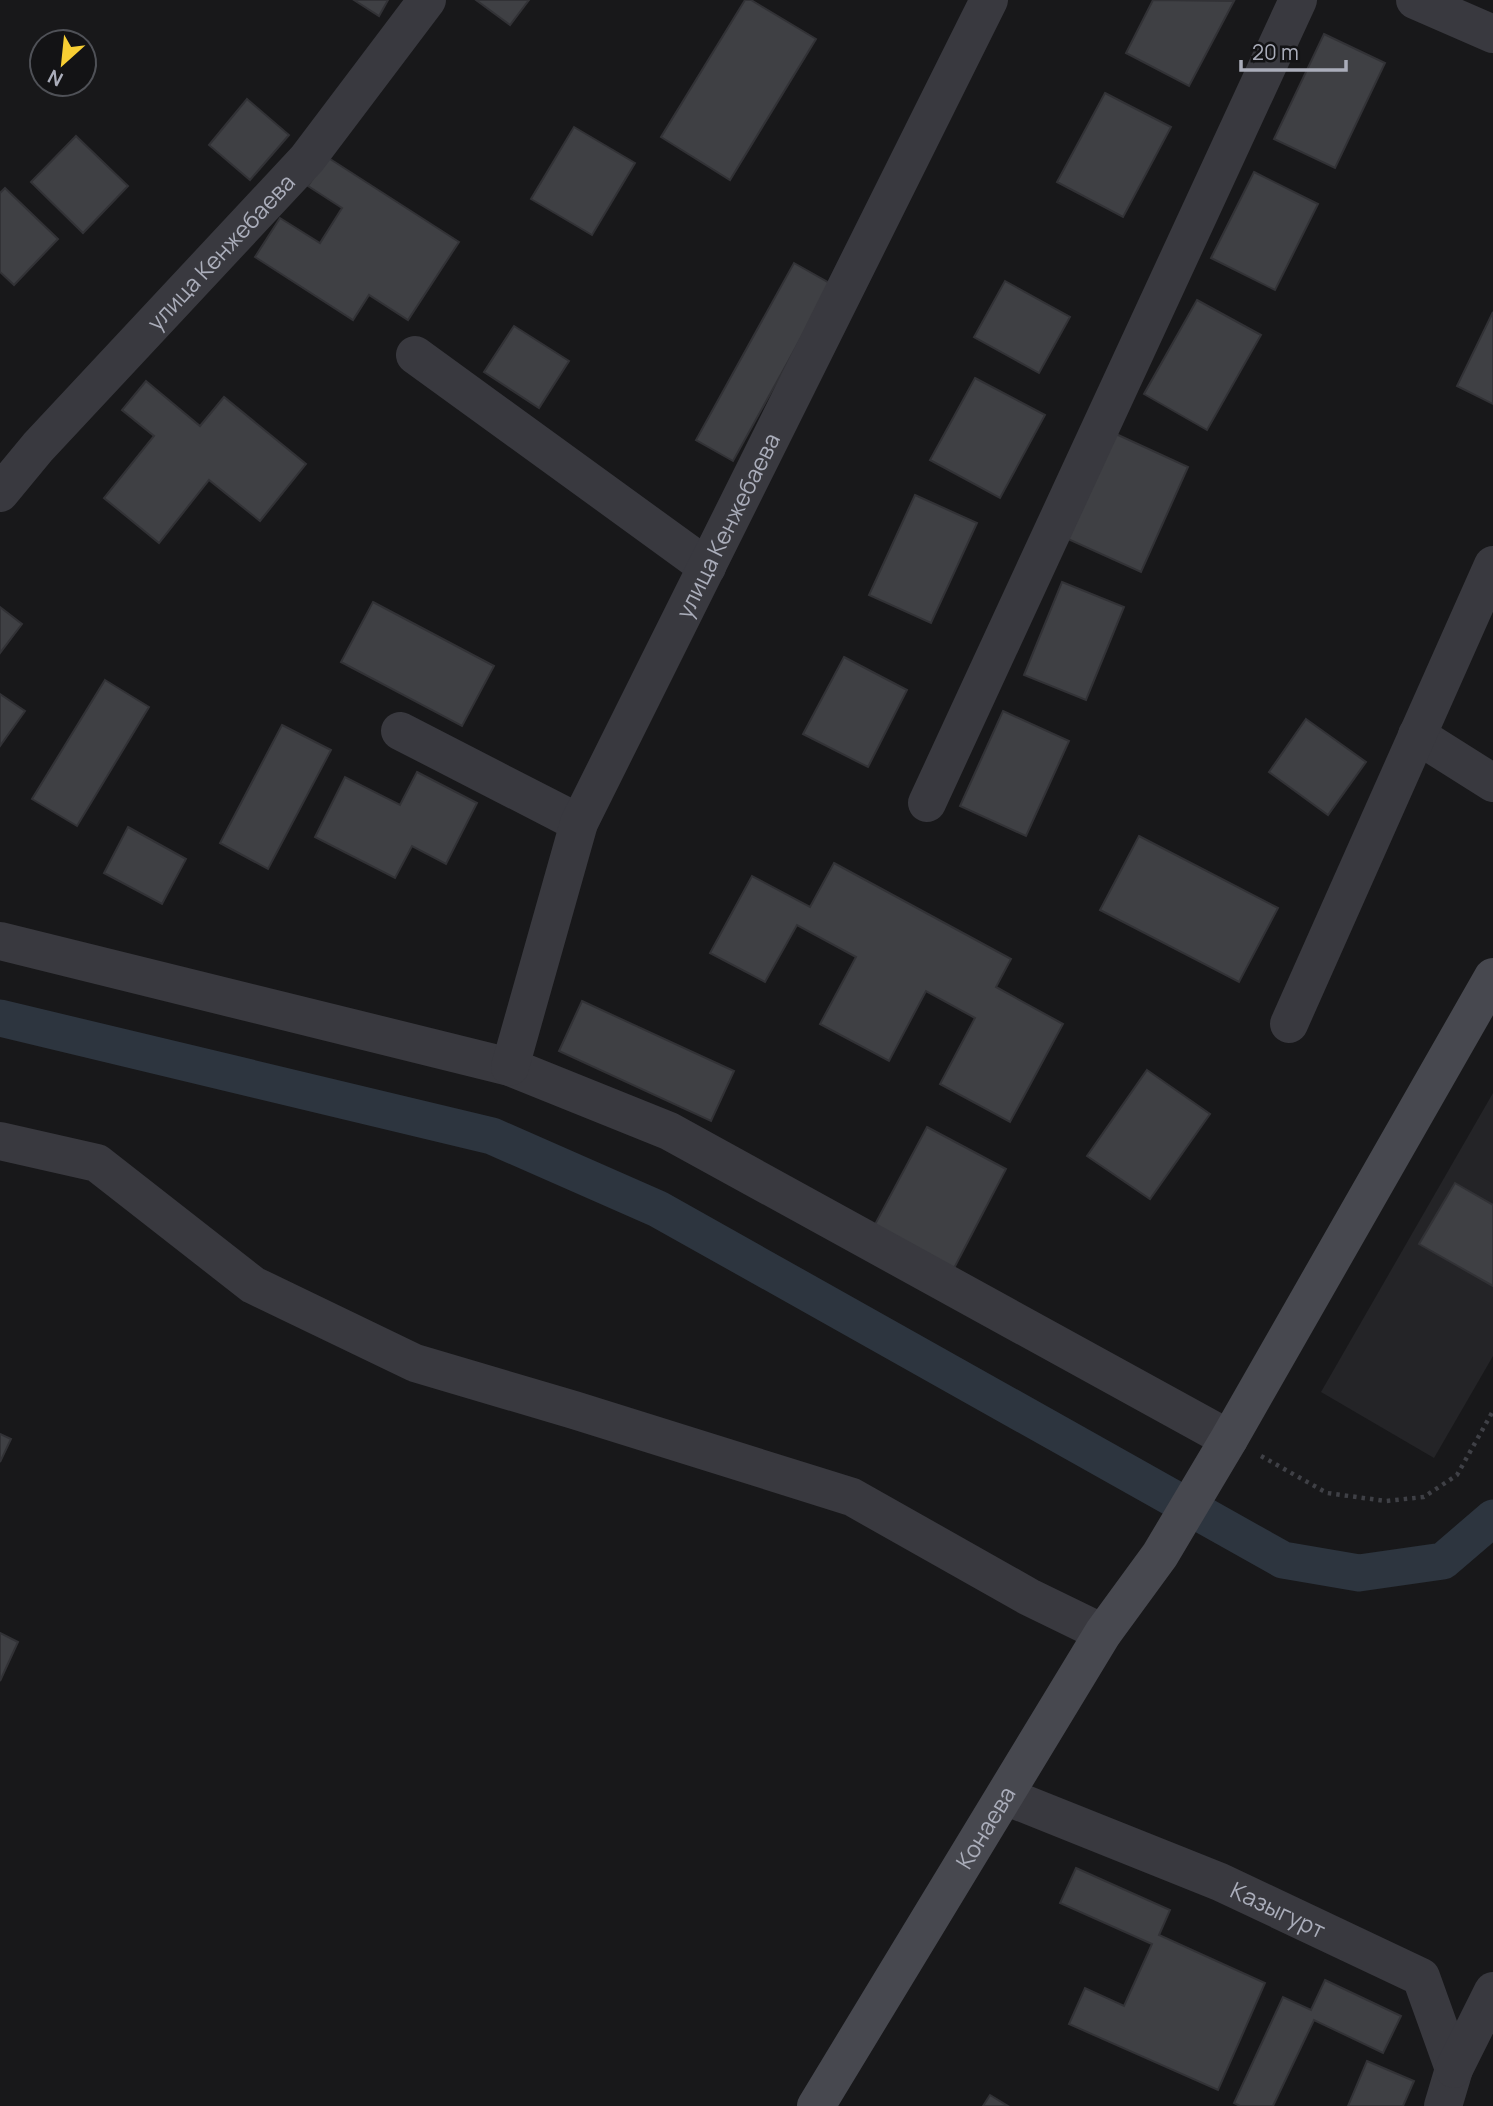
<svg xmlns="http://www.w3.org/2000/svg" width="1493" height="2106" viewBox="0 0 1493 2106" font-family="Manrope,sans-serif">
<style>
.built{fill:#242427}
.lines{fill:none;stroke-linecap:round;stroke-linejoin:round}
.canal{stroke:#2d353f;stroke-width:37}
.building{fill:#3f4044;stroke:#323236;stroke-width:2}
.path{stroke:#3f4046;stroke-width:4.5;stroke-dasharray:3.5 5;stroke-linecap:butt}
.minor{stroke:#39393f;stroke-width:38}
.secondary{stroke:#47484f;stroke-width:38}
.labels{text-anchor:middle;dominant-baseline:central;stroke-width:6;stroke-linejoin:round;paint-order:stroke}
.street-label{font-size:23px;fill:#aaadba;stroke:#131315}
</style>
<rect width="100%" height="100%" fill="#18181a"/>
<!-- built -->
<polygon class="built" points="1493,1093 1493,1356 1434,1458 1321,1392"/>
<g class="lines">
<!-- canal -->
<polyline class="canal" points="0,1018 492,1136 658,1209 1283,1560 1359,1573 1443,1561 1493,1518"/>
</g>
<!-- building -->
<g class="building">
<polygon points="354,0 388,0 379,16"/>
<polygon points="476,0 529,0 510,25"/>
<polygon points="745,0 751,0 816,39 730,180 661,137"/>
<polygon points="1153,0 1234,1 1189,86 1126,53"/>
<polygon points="1324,34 1385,63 1335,168 1274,139"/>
<polygon points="1105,93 1171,127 1123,217 1057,182"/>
<polygon points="247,99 289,135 250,180 209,145"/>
<polygon points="574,127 635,163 592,235 531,199"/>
<polygon points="76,136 128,186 83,233 31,182"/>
<polygon points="327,157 459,242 408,320 369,295 353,320 255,257 280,218 320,243 342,208 308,186"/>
<polygon points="1254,172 1318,204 1275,290 1211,258"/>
<polygon points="5,188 58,239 14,285 0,272 0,193"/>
<polygon points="794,263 831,284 733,461 696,440"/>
<polygon points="1005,281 1070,317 1039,373 974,337"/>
<polygon points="1197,300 1261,335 1207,430 1144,394"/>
<polygon points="1493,312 1493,404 1457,386"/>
<polygon points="514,326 569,361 539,408 484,372"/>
<polygon points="975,378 1045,415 1000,498 930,460"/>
<polygon points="146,381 200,426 224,397 306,464 260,521 209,480 159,543 104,498 154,436 122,410"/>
<polygon points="1116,434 1188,467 1141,572 1068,539"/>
<polygon points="915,495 977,523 931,623 869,595"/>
<polygon points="1062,582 1124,607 1086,700 1024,675"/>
<polygon points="373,602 494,666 462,726 341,662"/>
<polygon points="0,607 22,624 0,653"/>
<polygon points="844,657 907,690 868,767 803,734"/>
<polygon points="105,680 149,707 77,826 32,799"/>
<polygon points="0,694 25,711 0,746"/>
<polygon points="1003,711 1069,741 1026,836 960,806"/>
<polygon points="1306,719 1366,762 1328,815 1269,772"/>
<polygon points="282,725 331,750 268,869 220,843"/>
<polygon points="417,772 477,803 446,864 412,846 395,878 315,837 345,777 400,805"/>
<polygon points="128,827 186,859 162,904 104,873"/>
<polygon points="1139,836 1278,908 1239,982 1100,910"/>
<polygon points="834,863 1011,959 996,987 1063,1024 1010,1122 940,1084 975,1018 926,991 889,1061 820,1024 856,957 797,925 765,982 710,953 752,876 810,907"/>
<polygon points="582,1001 734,1071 711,1121 559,1051"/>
<polygon points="1147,1070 1210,1114 1150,1199 1087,1156"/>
<polygon points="927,1127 1006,1169 952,1272 872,1230"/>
<polygon points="1455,1183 1493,1205 1493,1286 1419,1244"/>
<polygon points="0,1434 11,1439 0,1462"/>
<polygon points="0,1633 18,1642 0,1681"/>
<polygon points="1076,1868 1170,1910 1159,1935 1265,1983 1218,2090 1069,2024 1085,1988 1124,2006 1152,1944 1060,1903"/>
<polygon points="1325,1980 1401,2016 1383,2053 1314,2020 1273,2106 1240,2106 1234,2103 1283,1997 1311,2010"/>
<polygon points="1367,2061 1414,2081 1403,2106 1348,2106"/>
<polygon points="990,2095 1008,2106 983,2106"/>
</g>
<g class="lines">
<!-- path -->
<polyline class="path" points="1261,1456 1327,1493 1386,1501 1424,1497 1457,1475 1493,1411"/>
<!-- minor -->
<g class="minor">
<polyline points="1415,0 1493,34"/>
<polyline points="415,355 707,567"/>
<path id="s1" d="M 0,493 L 38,447 L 307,159 L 427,0"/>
<polyline points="400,731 579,823"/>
<polyline points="1417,735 1493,783"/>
<polyline points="927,803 1298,0"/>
<polyline points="0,941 510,1067 669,1131 1229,1439"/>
<polyline points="1289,1024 1493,565"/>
<path id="s2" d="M 510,1067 L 579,823 L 989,0"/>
<polyline points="0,1141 97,1163 253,1285 415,1363 574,1410 852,1497 1029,1597 1103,1633"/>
<path id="s3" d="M 1005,1796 L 1220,1882 L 1421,1977 L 1454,2069 L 1443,2106"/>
<polyline points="1454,2069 1493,1991"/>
</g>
<!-- secondary -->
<path class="secondary" id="s4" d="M 816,2106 L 1103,1633 L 1160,1555 L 1229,1439 L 1493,977"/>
</g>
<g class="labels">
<!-- street labels -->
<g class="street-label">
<text stroke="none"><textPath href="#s1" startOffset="327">улица Кенжебаева</textPath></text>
<text stroke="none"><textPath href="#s2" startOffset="586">улица Кенжебаева</textPath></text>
<text stroke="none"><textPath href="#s4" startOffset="326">Конаева</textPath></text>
<text stroke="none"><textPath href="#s3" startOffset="296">Казыгурт</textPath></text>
</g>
</g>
<!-- north arrow -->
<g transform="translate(63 63) rotate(207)"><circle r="33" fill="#131315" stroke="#4f5157" stroke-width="2"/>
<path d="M0-5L12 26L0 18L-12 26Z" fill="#f7ce33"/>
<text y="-10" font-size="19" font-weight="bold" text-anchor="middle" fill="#aaadba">N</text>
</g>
<!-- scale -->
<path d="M1241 60v10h105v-10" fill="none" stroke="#aaadba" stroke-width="3.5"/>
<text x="1252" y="60" font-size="21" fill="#aaadba" stroke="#131315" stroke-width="5" paint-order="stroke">20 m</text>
</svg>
